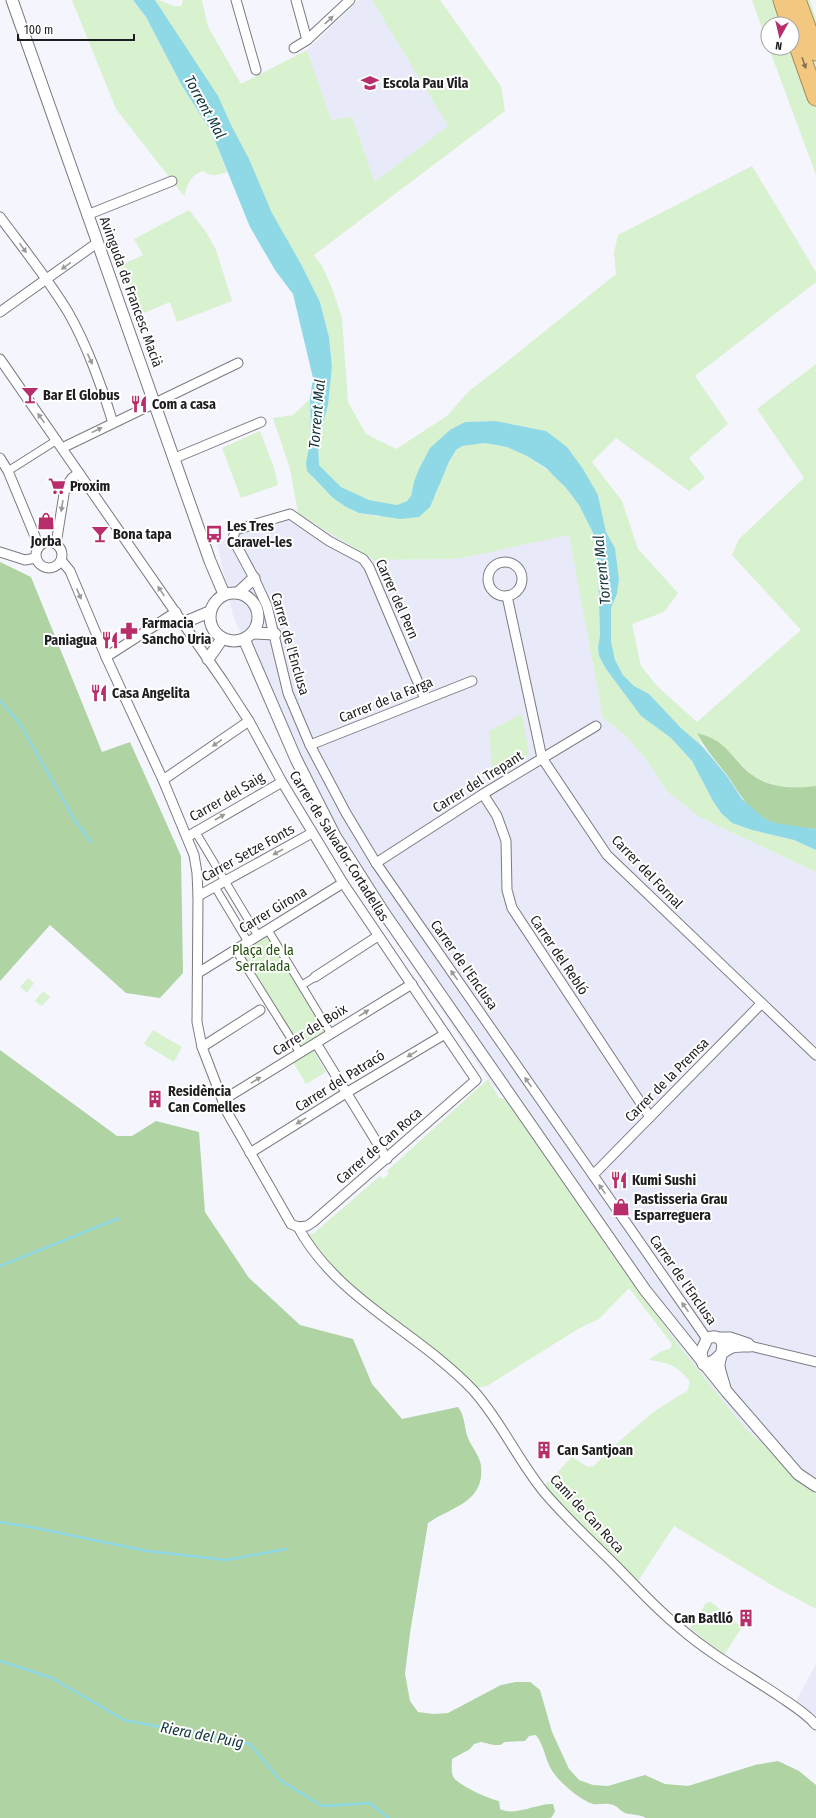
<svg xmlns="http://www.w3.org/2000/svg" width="816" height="1818" viewBox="0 0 816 1818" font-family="'Fira Sans Condensed',sans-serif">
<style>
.built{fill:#e9eaf9}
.green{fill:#d8f1cf}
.forest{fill:#afd3a3}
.water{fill:#8fd9e6}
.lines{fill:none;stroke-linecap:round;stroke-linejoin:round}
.stream{stroke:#8fd9e6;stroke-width:2.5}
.pedestrian-casing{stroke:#7a7b82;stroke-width:9}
.minor-casing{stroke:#7a7b82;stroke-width:11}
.tertiary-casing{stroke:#7a7b82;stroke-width:13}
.motorway-casing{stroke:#a88c5f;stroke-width:19}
.pedestrian{stroke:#fff;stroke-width:7}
.minor{stroke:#fff;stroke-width:9}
.tertiary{stroke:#fff;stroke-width:11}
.motorway{stroke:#f2c780;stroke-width:17}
.oneway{fill:#9a9a9b}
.oneway2{fill:#887250}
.labels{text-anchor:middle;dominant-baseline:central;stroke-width:4;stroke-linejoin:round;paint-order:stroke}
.poi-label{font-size:14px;font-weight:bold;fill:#1e1e21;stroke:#fff;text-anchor:start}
.street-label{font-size:14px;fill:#1e1e21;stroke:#fff}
.park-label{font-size:14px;fill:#244f0d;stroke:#fff}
.water-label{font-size:15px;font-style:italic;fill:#11353b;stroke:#fff}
</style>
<rect width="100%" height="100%" fill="#f4f5fd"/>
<!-- built -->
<g class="built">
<polygon points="359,0 372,0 449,126 375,182 352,117 331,120 307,50"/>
<polygon points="298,513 374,560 457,559 569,534 603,718 626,736 648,762 667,791 699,817 816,872 816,1494 745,1428 683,1351 609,1250 506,1099 488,1079 350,874 233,616 217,542"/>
<polygon points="816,1664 816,1718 795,1703"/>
</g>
<!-- green -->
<g class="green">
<path d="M 72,0 L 133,0 L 146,17 L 182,86 L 211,131 L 227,172 C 217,175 212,178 203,171 C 189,176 189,183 184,196 L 116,109 Z"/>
<path d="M 155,0 C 167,0 170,8 181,6 L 183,0 L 202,0 L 208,27 L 241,84 L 307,50 L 331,120 L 352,117 L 375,182 L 448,126 L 372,0 L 440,0 L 501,86 L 505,111 L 314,255 L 322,266 L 332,288 L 342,318 L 348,402 L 366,434 L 396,449 L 447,416 L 469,391 L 499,368 L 616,274 L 614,253 L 618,235 L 752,166 L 816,272 L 816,282 L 695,376 L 728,424 L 689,458 L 705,478 L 689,491 L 616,438 L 592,462 L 622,501 L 638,549 L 678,593 L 664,612 L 632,624 L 641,666 L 657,686 L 697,722 L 801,630 L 732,555 L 739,539 L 804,478 L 757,409 L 816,364 L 816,786 C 789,789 764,788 744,767 C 728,752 720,738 697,734 L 703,747 L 681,728 L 649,694 L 634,686 L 623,675 L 615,660 L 611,641 L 610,623 L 611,608 L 617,594 L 619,579 L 615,548 L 606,532 L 598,495 L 546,431 L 496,421 L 464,422 L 414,482 L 411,496 L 407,501 L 397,505 L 369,500 L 341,487 L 319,465 L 318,442 L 328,405 L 332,367 L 329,337 L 320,302 L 301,264 L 272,213 L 242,146 Z"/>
<polygon points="752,0 810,0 816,19 816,175 769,48 792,48 792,24 768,24 768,45"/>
<polygon points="189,210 206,232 216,250 232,301 177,322 170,302 139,315 119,266 143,255 134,239"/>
<polygon points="310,399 311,437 309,443 312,476 333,498 346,507 359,513 379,517 436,495 440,482 456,450 462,446 470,444 485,443 507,447 527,456 557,477 579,505 593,533 598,567 600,635 598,648 599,656 606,669 641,716 671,738 692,761 713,801 721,813 732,823 752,830 794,840 816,850 816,872 699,817 667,791 648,762 626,736 603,718 569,535 457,559 374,560 298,513 290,469 273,418 293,415"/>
<polygon points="260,431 274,468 278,485 241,498 222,448"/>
<polygon points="522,714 529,754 493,778 489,731"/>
<polygon points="268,930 331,1034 300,1053 235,949"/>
<polygon points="28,978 34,983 27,993 20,987"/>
<polygon points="43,991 50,997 42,1006 35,1001"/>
<polygon points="153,1030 182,1047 174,1062 144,1044"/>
<polygon points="313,1050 326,1072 306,1084 293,1062"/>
<path d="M 488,1079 L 499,1098 L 506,1099 L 571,1191 L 609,1250 L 683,1351 L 745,1428 L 816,1494 L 816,1609 L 775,1587 L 674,1526 L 636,1584 L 544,1486 L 572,1457 L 588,1467 L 594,1466 L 616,1444 L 656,1410 L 687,1391 L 690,1382 C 677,1365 669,1363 649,1360 L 660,1352 L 671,1348 L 672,1344 L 629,1288 L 599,1319 L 578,1329 L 487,1386 L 475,1388 L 328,1265 L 307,1235 L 314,1233 L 380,1176 L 383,1179 L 389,1174 L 387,1171 Z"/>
<polygon points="711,1602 742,1627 724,1655 690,1628 706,1603"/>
</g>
<!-- forest -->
<g class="forest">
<polygon points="0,562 31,577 102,752 130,742 181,856 183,973 160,998 126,993 50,925 0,981"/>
<path d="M 697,733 C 724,740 727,751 745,769 C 765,788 789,789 816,786 L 816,829 C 800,827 779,827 765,819 C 747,809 738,791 727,775 C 716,761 705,749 697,733 Z"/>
<path d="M 0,1050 L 117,1136 L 132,1136 L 156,1121 L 199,1132 L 205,1212 L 249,1278 L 300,1325 L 353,1339 L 372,1384 L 402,1419 L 458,1407 C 465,1415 464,1428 468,1438 C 472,1448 480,1456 481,1466 C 485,1503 450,1507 428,1523 L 410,1633 L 405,1674 L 410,1701 L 418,1712 L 433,1714 L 448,1713 L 501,1685 L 516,1682 L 530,1682 L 540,1690 L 552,1732 L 569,1769 L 579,1780 L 593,1785 L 608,1786 L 645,1775 L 665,1784 L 688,1786 L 755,1765 L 778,1761 L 799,1771 L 816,1785 L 816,1818 L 646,1818 C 639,1814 632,1815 625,1813 C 621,1811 618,1807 615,1806 C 608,1802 600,1805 593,1804 C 582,1801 563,1785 556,1776 C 545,1764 546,1748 536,1735 L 529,1736 L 525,1741 L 505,1742 L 500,1745 L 494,1745 L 481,1742 L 474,1744 L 470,1749 L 452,1759 C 452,1765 450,1776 456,1780 C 463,1787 489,1799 499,1801 L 500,1809 C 514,1817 537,1803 553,1804 L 555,1811 L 552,1817 L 550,1818 L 0,1818 Z"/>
</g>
<!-- water -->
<polygon class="water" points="133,0 155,0 218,96 231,125 249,159 272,213 301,264 320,302 329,337 332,367 328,405 318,442 319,465 341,487 369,500 397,505 407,501 411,496 414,482 419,469 430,448 450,430 465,422 496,421 546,431 567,447 583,469 598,495 606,532 615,548 619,579 617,594 611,608 611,641 615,660 623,675 634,686 649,694 681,728 703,747 727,776 742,799 765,819 775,823 816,829 816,850 794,840 752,830 732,823 721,813 713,801 692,761 671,738 641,716 606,669 599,656 598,648 600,635 598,567 593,533 579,505 566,488 546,468 527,456 507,447 485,443 462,446 456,450 449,462 430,507 419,517 401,519 359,513 346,507 333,498 312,476 307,471 306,463 311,437 310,399 313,378 293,294 275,270 250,227 211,131 182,86 146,17"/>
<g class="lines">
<!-- stream -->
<g class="stream">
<polyline points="0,700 20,724 74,819 91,842"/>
<polyline points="0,1266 119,1218"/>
<polyline points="0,1522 36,1528 147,1551 227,1560 286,1549"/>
<polyline points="0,1661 52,1678 124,1720 250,1744 280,1780 322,1806 370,1803 388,1818"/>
</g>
<!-- pedestrian casing -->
<g class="pedestrian-casing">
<g id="pedestrian">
<polyline points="8,471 57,440"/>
<polyline points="195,831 258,936"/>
<polyline points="215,887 248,942"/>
<polyline points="268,930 331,1034"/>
<polyline points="235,949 300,1053"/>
<polyline points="302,985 315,977"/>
</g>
</g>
<!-- minor casing -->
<g class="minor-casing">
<g id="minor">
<polyline points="236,0 256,70"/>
<polyline points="296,0 307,40"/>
<polyline points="294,48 307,40 350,0"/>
<polyline points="87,215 172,181"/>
<path d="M 0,217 C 23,248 48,279 68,312 C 86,343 103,389 113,423"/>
<polyline points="0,312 97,243"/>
<polyline points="0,359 223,681 249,721 282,782 343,883 476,1080 313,1222 307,1226 298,1227"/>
<polyline points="62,448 238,363"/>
<polyline points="0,458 8,471 39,546"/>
<polyline points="175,458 261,422"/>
<circle cx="49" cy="555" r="13"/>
<polyline points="56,544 65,488 72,478 79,473"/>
<polyline points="0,552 25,560 36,558"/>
<polyline points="61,560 70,571 106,657 163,780 194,855 197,873 198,896 197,1022 202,1047 227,1112 291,1224 298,1227"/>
<circle cx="505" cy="579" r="17"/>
<polyline points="507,596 542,758 607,855 816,1055"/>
<polyline points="106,657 176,612"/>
<polyline points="425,699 369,567 363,559 329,541 290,514 235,530 233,539 254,578 267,606 288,693 310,745 346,813 376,863 707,1339"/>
<polyline points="310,745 472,681"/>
<polyline points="163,780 249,721"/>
<polyline points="483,794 497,816 506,841 507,890 512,908 650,1117"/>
<polyline points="187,837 282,782"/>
<polyline points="376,863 483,794 596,726"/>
<polyline points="198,896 312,833"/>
<polyline points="198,973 343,883"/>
<polyline points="315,977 378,936"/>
<polyline points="316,1043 387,1159"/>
<polyline points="202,1047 260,1010"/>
<polyline points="223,1100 412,984"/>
<polyline points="250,1153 346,1093 445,1034"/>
<polyline points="593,1175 761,1004"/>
<path d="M 298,1227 C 337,1299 418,1332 473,1390 C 501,1421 517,1459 544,1492 C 565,1517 591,1541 615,1565 C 636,1586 656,1609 680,1628 C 710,1654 746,1674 779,1696 C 792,1705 806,1713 816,1725"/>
<polyline points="750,1346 816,1362"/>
</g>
</g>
<!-- tertiary casing -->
<g class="tertiary-casing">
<g id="tertiary">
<polyline points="12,0 210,561 224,594"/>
<circle cx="234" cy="617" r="24"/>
<polyline points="238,593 254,578"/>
<polyline points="183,623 209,612"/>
<polyline points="252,633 275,634"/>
<polyline points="244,639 296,759 335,836 384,913 645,1290 727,1392 798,1474 816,1486"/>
<polyline points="208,659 222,639"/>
<polyline points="720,1338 730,1338 748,1344"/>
<path d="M 725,1388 C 723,1381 720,1373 719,1366 C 719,1357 729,1340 716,1337 C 712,1336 710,1337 707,1339 L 701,1352 L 703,1364 C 719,1362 717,1354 730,1348 C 736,1345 744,1346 750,1346"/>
</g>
</g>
<!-- motorway casing -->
<g class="motorway-casing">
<g id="motorway">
<polyline points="782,0 790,24"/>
<polyline points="797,0 816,52"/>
<polyline points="792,29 816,97"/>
</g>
</g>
<!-- pedestrian -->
<use href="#pedestrian" class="pedestrian"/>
<!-- minor -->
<use href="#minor" class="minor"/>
<!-- tertiary -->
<use href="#tertiary" class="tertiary"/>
<!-- motorway -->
<use href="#motorway" class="motorway"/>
</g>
<!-- one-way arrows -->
<defs><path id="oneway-solid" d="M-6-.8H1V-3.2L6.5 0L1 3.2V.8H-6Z"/></defs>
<g class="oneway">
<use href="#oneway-solid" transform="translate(329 20) rotate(-43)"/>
<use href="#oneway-solid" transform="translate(23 248) rotate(54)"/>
<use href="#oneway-solid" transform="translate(66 266) rotate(144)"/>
<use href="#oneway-solid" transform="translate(90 359) rotate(65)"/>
<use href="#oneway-solid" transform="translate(41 418) rotate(-125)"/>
<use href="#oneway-solid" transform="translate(97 430) rotate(-26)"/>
<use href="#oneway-solid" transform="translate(62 506) rotate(99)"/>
<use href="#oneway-solid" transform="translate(161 591) rotate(-124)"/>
<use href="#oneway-solid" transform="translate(79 594) rotate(67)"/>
<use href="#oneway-solid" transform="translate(217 743) rotate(146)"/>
<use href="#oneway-solid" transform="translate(220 817) rotate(-30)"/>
<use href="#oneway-solid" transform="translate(278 852) rotate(151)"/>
<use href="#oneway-solid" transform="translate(454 975) rotate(-125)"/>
<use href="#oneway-solid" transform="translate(364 1013) rotate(-32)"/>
<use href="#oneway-solid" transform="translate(412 1054) rotate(149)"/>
<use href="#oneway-solid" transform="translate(256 1080) rotate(-31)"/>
<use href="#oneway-solid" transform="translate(528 1082) rotate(-125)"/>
<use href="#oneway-solid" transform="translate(301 1121) rotate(148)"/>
<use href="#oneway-solid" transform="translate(602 1189) rotate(-125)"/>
<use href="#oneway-solid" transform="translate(685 1307) rotate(-125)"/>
</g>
<use class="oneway2" href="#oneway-solid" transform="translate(804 63) rotate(71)"/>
<!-- icons -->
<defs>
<g id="school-bare" transform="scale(1.38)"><path d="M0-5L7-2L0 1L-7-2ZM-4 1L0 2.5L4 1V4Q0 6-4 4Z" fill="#b72e6a" stroke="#fff" stroke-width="2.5" paint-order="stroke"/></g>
<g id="bar-bare" transform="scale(1.38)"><path d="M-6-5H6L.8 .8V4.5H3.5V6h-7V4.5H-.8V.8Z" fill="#b72e6a" stroke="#fff" stroke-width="2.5" paint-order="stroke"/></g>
<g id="restaurant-bare" transform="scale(1.38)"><path d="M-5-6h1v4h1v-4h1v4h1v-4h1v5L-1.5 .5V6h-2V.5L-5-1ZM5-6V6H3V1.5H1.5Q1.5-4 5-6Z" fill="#b72e6a" stroke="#fff" stroke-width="2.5" paint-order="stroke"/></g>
<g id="supermarket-bare" transform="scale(1.38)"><path d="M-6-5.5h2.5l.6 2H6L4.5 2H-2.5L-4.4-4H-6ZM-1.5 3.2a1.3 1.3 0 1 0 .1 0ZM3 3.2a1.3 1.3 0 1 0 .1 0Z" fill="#b72e6a" stroke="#fff" stroke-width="2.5" paint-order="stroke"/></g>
<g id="shop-bare" transform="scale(1.38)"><path d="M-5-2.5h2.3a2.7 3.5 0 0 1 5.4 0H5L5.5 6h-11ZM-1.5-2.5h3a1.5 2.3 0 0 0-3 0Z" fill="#b72e6a" stroke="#fff" stroke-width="2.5" paint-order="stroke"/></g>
<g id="bus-bare" transform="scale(1.38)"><path d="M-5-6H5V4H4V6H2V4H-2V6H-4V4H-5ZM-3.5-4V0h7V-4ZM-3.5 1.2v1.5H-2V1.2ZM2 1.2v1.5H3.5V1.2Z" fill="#b72e6a" stroke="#fff" stroke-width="2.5" paint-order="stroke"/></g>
<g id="pharmacy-bare" transform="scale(1.38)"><path d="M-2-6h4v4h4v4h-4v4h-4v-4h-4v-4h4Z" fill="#b72e6a" stroke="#fff" stroke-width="2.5" paint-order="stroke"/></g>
<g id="building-bare" transform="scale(1.38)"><path d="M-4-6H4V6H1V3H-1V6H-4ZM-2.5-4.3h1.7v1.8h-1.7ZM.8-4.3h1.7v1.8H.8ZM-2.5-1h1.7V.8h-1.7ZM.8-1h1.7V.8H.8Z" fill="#b72e6a" stroke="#fff" stroke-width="2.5" paint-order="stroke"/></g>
</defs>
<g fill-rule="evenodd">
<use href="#school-bare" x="370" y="83"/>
<use href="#bar-bare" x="30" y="395"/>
<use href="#restaurant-bare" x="139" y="404"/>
<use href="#supermarket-bare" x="57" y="486"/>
<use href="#shop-bare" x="46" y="521"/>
<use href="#bar-bare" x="100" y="534"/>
<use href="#bus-bare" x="214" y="534"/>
<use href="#pharmacy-bare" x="129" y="631"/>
<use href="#restaurant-bare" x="110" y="640"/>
<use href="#restaurant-bare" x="99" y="693"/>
<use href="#building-bare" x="155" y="1099"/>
<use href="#restaurant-bare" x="619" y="1180"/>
<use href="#shop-bare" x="621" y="1207"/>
<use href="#building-bare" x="544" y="1450"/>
<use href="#building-bare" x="746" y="1618"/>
</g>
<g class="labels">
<!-- poi labels -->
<g class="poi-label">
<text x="383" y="83">Escola Pau Vila</text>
<text x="43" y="395">Bar El Globus</text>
<text x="152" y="404">Com a casa</text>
<text x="70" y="486">Proxim</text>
<text x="227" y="526">Les Tres<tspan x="227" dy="16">Caravel-les</tspan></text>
<text x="113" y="534">Bona tapa</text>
<text x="46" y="541" text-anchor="middle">Jorba</text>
<text x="142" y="623">Farmacia<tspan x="142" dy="16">Sancho Uria</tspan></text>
<text x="97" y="640" text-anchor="end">Paniagua</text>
<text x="112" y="693">Casa Angelita</text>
<text x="168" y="1091">Residència<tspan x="168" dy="16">Can Comelles</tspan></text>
<text x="632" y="1180">Kumi Sushi</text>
<text x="634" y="1199">Pastisseria Grau<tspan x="634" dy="16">Esparreguera</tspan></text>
<text x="557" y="1450">Can Santjoan</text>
<text x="733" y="1618" text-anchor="end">Can Batlló</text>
</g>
<!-- street labels -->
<g class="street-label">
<text transform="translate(131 292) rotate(70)">Avinguda de Francesc Macià</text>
<text transform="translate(397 599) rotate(66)">Carrer del Pern</text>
<text transform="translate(290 644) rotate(74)">Carrer de l'Enclusa</text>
<text transform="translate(386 700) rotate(-22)">Carrer de la Farga</text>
<text transform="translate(478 782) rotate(-32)">Carrer del Trepant</text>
<text transform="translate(227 797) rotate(-30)">Carrer del Saig</text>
<text transform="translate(339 846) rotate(58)">Carrer de Salvador Cortadellas</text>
<text transform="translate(248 853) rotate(-29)">Carrer Setze Fonts</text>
<text transform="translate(647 872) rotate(46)">Carrer del Fornal</text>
<text transform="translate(273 910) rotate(-31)">Carrer Girona</text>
<text transform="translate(559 955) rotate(56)">Carrer del Rebló</text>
<text transform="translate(464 965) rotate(55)">Carrer de l'Enclusa</text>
<text transform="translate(310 1030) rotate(-32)">Carrer del Boix</text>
<text transform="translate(667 1080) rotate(-45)">Carrer de la Premsa</text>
<text transform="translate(340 1081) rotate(-32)">Carrer del Patracó</text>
<text transform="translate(379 1146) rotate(-41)">Carrer de Can Roca</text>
<text transform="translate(683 1280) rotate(55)">Carrer de l'Enclusa</text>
<text transform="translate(587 1514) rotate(47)">Camí de Can Roca</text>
</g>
<!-- park labels -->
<g class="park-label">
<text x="263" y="950">Plaça de la<tspan x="263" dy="16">Serralada</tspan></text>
</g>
<!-- water labels -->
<g class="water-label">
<text transform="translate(205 107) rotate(61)">Torrent Mal</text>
<text transform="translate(317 414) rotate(-85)">Torrent Mal</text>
<text transform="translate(602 570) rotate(-96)">Torrent Mal</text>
<text transform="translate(202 1735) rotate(11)">Riera del Puig</text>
</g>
</g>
<!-- north arrow -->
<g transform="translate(780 36) rotate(188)"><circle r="19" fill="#ffffff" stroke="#a5a5a6"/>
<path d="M0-3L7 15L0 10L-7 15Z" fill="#b72e6a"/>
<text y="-6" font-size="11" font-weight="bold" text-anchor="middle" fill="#1e1e21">N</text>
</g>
<!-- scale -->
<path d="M18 34v6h116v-6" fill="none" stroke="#1e1e21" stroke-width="2"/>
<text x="24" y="34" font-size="12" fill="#1e1e21" stroke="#ffffff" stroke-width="3" paint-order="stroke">100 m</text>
</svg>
